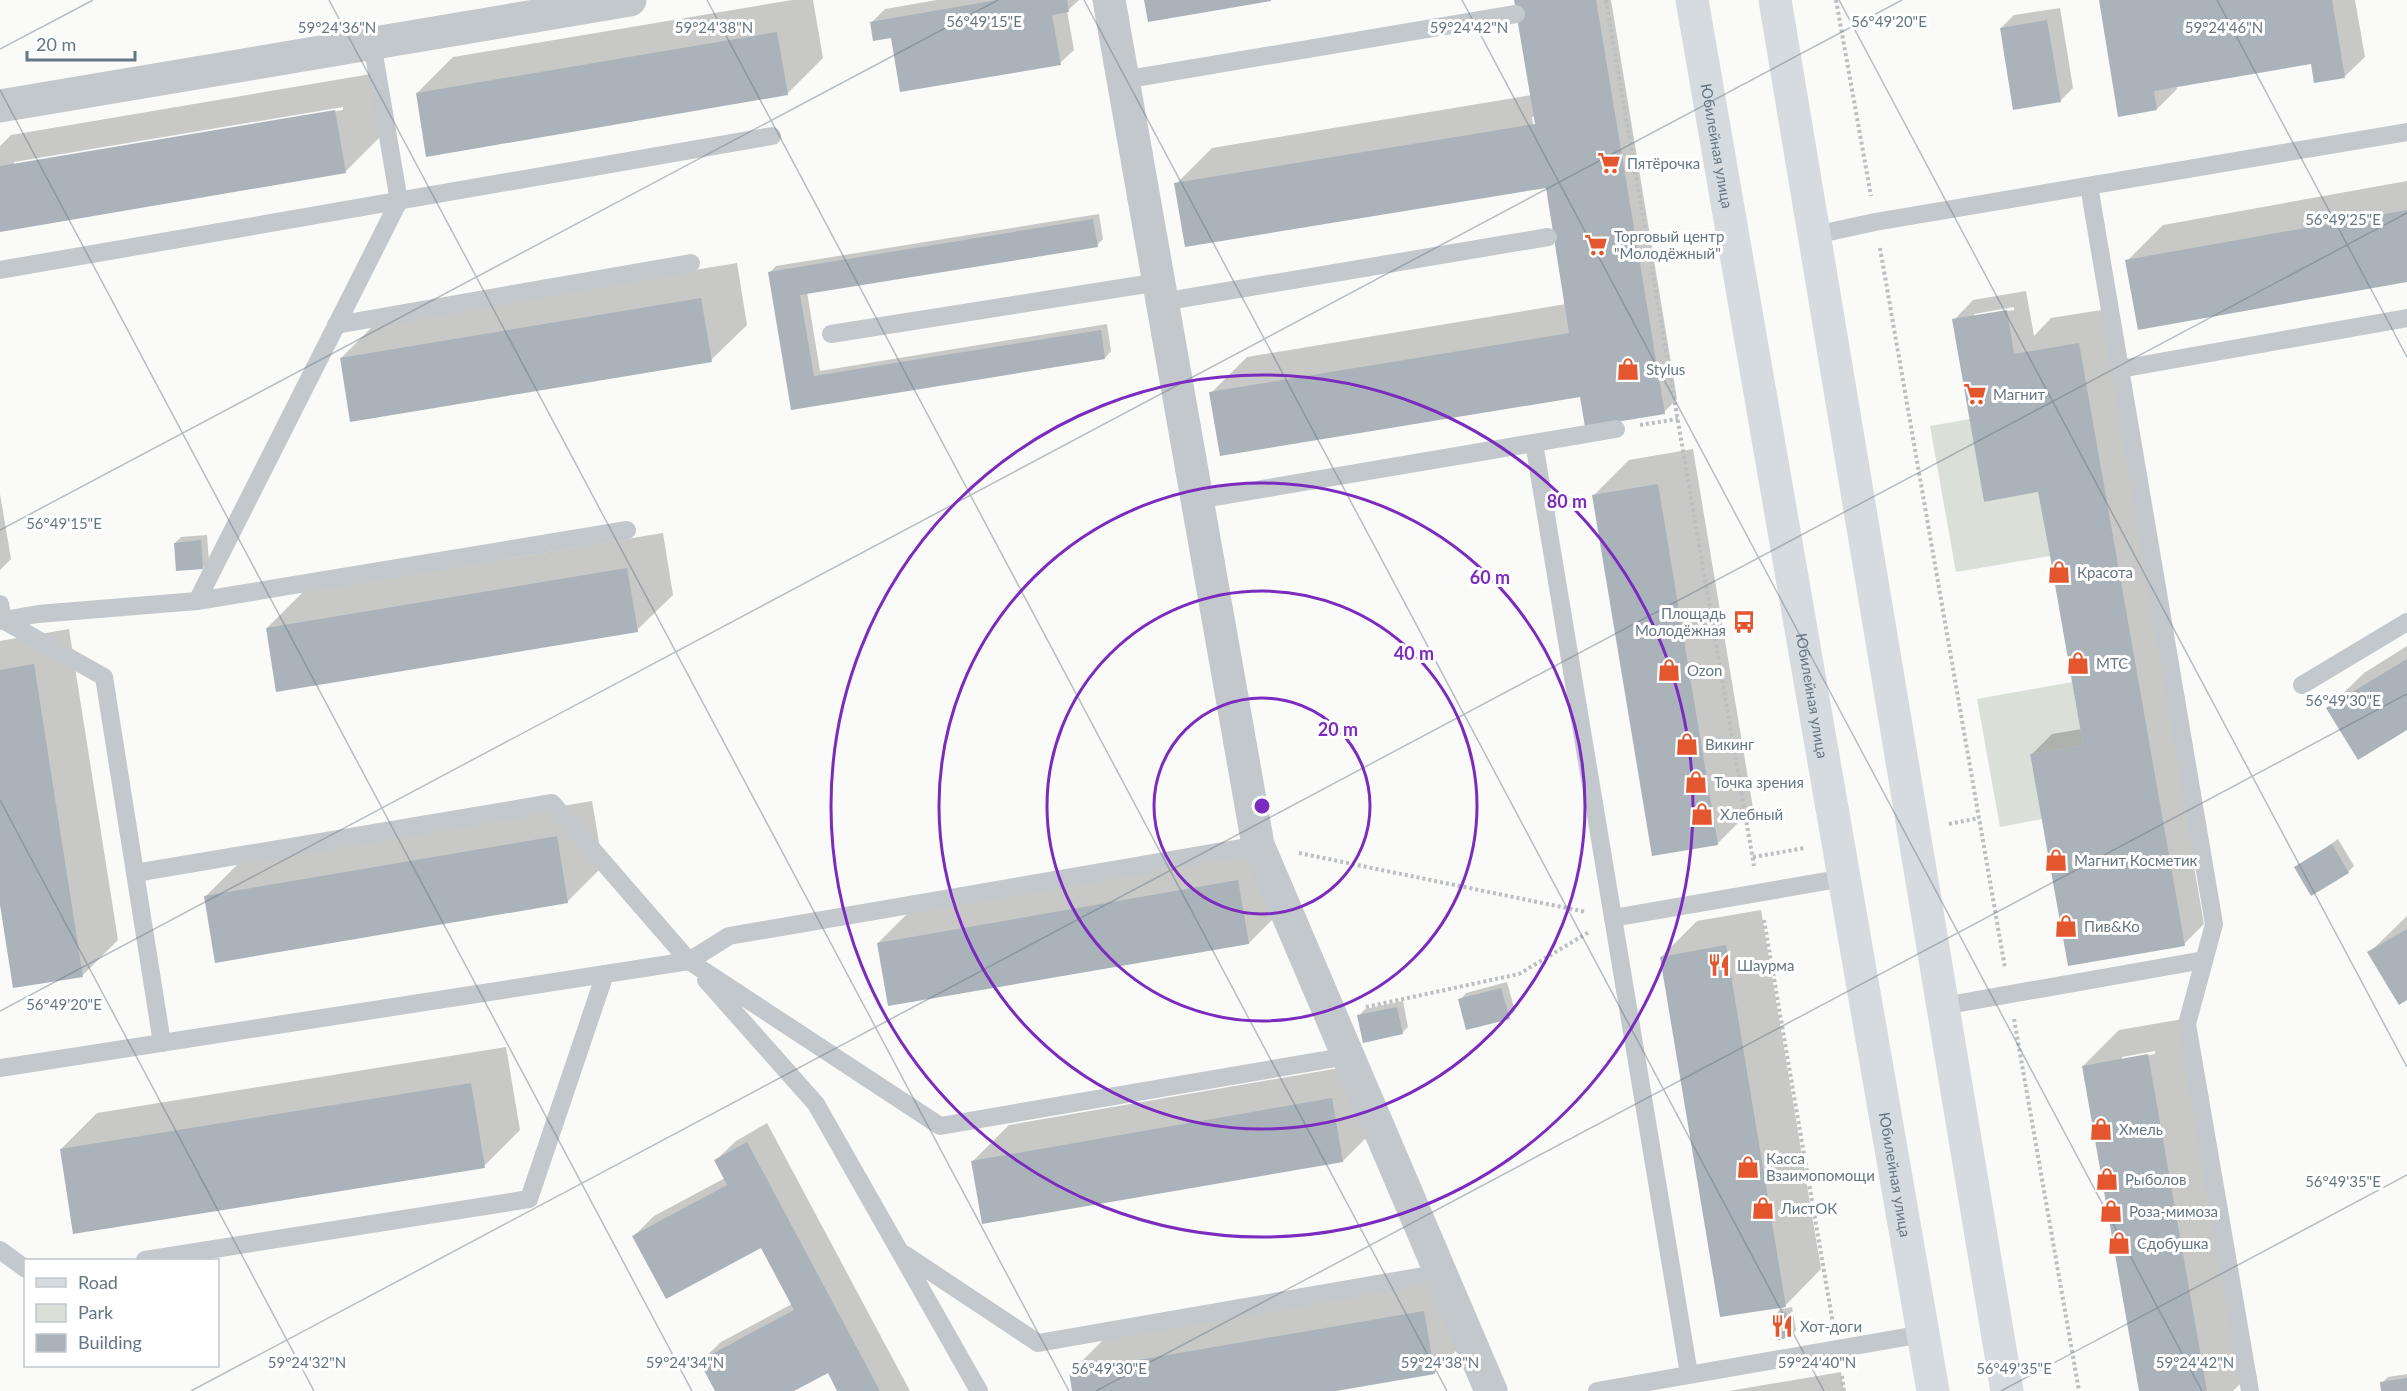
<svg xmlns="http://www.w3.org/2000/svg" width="2407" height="1391" viewBox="0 0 2407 1391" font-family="Lato,sans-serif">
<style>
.green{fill:#dadfd7}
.shadow{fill:#0003;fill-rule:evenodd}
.building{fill:#aab3b9}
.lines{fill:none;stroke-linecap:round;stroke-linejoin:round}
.path{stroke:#bbbfc2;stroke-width:4;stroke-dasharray:3 3;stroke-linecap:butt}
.lane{stroke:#c3c8cc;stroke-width:18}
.street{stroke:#c3c8cc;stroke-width:33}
.primary{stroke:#d6dbdf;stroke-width:33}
.ticks{fill:none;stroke:#657683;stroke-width:1.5;stroke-opacity:0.45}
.ring{fill:none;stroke:#7b2cbf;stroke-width:3}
.labels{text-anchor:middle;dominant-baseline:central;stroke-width:6;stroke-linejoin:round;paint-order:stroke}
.street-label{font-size:15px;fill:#657683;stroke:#fff}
.poi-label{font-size:15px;fill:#657683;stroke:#fff;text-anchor:start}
.ticks-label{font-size:15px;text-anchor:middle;fill:#657683;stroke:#fff;stroke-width:6;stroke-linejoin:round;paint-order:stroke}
.centre{fill:#7b2cbf;stroke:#fff;stroke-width:3}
.ring-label{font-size:18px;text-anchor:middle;font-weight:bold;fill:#7b2cbf;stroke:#fff;stroke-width:6;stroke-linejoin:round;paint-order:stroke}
</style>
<rect width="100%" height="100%" fill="#fafaf8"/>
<!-- green -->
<g class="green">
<polygon points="1970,419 1984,502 2038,492 2050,556 1956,572 1930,426"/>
<polygon points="2072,682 2083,745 2030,754 2042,819 2000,827 1977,699"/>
</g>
<!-- shadow -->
<g class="shadow">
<polygon points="792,0 813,0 823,58 787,94 417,93 453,57"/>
<polygon points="937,0 1079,0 1067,11 1074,50 1060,63 892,37 872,22 885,9"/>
<path d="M 1516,0 L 1611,0 L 1677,399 L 1664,412 L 1581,394 L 1211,393 L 1247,357 L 1566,304 L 1547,186 L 1176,184 L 1212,148 L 1532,95 ZM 1535,116 L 1540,165 L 1532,117 Z"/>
<polygon points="2100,0 2355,0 2365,57 2345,76 2315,81 2312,63 2176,86 2177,89 2157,109"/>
<polygon points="2060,8 2073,88 2060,101 2001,28 2014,15"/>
<path d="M 371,74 L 381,136 L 345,172 L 0,230 L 0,146 L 11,135 ZM 343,107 L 343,110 L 14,165 L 14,162 Z"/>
<polygon points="2407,181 2407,281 2127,261 2163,225"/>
<polygon points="1099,214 1103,239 1097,245 807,292 820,371 1107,324 1111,351 1105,358 792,408 770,272 776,266"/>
<polygon points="737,263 747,325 711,360 341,358 377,322"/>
<path d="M 2026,291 L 2034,336 L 2051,318 L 2114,308 L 2208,839 L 2192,855 L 2204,924 L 2184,944 L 2032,754 L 2052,734 L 2082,729 L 2040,490 L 1954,320 L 1973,300 ZM 2014,307 L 2014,310 L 1974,317 L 1974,314 Z"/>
<polygon points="1693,449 1753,808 1717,844 1593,496 1629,460"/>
<polygon points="0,494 11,559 0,570"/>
<polygon points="663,533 673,595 637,630 267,628 303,592"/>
<polygon points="207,535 209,562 203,568 175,543 181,537"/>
<polygon points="69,629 118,940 82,976 0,895 0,641"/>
<polygon points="2407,646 2407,729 2328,708 2364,673"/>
<polygon points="592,801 603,866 567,902 205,897 241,861"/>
<polygon points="2338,839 2354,866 2348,872 2296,868"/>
<polygon points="1274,845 1285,907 1249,943 878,943 914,907"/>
<polygon points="1761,910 1821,1269 1782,1309 1792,1307 1796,1330 1790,1336 1775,1315 1784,1305 1661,957 1697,921"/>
<polygon points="2407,916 2407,998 2369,953"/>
<polygon points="1507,982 1515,1011 1509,1017 1460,1000 1466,993"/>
<polygon points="1403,1001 1408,1027 1402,1033 1359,1016 1365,1009"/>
<path d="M 2183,1019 L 2247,1377 L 2233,1391 L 2141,1391 L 2083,1066 L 2119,1030 ZM 2155,1051 L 2155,1054 L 2122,1060 L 2122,1057 Z"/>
<polygon points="506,1047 520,1130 484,1166 61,1149 97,1113"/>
<polygon points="1368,1063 1379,1125 1343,1161 973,1161 1009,1125"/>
<polygon points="767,1123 910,1391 839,1391 828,1371 791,1391 717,1391 701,1361 721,1342 792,1304 761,1246 634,1236 654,1216 725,1178 716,1160 736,1141"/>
<polygon points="1460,1276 1470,1337 1434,1373 1328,1391 1074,1391 1071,1372 1107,1336"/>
<polygon points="1841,1372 1844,1391 1729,1391"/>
<polygon points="2407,1374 2407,1391 2383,1391 2382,1383 2388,1377"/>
</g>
<!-- building -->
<g class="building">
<polygon points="997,0 1067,0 1069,12 1052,15 1061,65 900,92 891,38 873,41 870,22"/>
<polygon points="1144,0 1271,0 1271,1 1148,22"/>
<polygon points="1514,0 1596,0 1665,414 1585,427 1580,397 1220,456 1209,392 1569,333 1546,188 1185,247 1174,183 1535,124"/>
<polygon points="2099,0 2332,0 2345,78 2314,83 2311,64 2154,91 2157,110 2118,117"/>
<polygon points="2047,20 2061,102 2013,110 2000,28"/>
<polygon points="777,32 788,95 426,157 416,93"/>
<polygon points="335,110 346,173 0,232 0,166"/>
<polygon points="2407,210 2407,282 2138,330 2125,260"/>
<polygon points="1093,219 1098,247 800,295 814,376 1101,330 1105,359 791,410 768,272"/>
<polygon points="701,298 712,362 350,422 340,358"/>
<polygon points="2007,310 2014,354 2079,343 2185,946 2068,966 2030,754 2083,745 2050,556 2038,492 1984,502 1952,319"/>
<polygon points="1658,484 1718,845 1652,856 1592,495"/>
<polygon points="201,540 203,569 176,571 174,543"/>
<polygon points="627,568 638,632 276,692 266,628"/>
<polygon points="2407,659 2407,730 2358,760 2326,708"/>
<polygon points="34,664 83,977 13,988 0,905 0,670"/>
<polygon points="557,836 568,903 215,963 204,896"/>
<polygon points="2332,844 2349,873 2311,896 2294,867"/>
<polygon points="1238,880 1249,944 888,1006 877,943"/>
<polygon points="2407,929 2407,1000 2399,1005 2367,952"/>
<polygon points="1726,945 1786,1307 1720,1317 1660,957"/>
<polygon points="1501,988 1510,1019 1466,1030 1458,999"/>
<polygon points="1397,1007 1403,1034 1363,1043 1357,1015"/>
<polygon points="2148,1054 2207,1391 2139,1391 2082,1066"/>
<polygon points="471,1083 485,1168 73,1234 60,1149"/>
<polygon points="1332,1098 1343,1162 982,1224 971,1161"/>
<polygon points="747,1142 880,1391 837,1391 828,1373 794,1391 715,1391 699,1361 794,1310 761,1248 666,1299 632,1236 727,1185 714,1160"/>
<polygon points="1424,1311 1435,1374 1336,1391 1072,1391 1069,1372"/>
<polygon points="1786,1312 1791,1337 1778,1340 1773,1315"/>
<polygon points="2407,1378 2407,1391 2381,1391 2380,1382"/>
</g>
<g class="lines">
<!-- path -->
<g class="path">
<polyline points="1606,0 1754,866"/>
<polyline points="1836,0 1871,196"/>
<polyline points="1880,248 2005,968"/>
<polyline points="1640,425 1678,419"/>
<polyline points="1949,824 1979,818"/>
<polyline points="1299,853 1586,912"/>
<polyline points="1753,857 1805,848"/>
<polyline points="1764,920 1833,1324"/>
<polyline points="1366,1007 1519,974 1589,932"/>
<polyline points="2014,1019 2079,1391"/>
<polyline points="1842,1376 1844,1391"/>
</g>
<!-- lane -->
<g class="lane">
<polyline points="372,43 399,201 197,601 627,530"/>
<polyline points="1123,80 1516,14"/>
<polyline points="2089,186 2214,924 2187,1024 2250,1391"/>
<polyline points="1815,235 1875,222 2407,132"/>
<polyline points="0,270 772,136"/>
<polyline points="1162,302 1548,237"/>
<polyline points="336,325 691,263"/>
<polyline points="831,334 1159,282"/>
<polyline points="2120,369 2407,318"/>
<polyline points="1534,443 1689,1374"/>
<polyline points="1197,500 1616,429"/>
<polyline points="0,604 3,620 104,677 162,1043"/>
<polyline points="0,621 38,614 197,601"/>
<polyline points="2302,685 2407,622"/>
<polyline points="135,873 552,803 689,961 729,936 1258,845"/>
<polyline points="1613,918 1844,878"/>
<polyline points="706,980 816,1104 979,1391"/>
<polyline points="1943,1006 2204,960"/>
<polyline points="0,1068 689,961 940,1126 1348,1056"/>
<polyline points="0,1250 26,1269"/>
<polyline points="904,1254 1038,1343 1441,1273"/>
<polyline points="145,1260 529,1199 605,974"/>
<polyline points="1597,1391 1923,1334"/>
</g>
<!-- street -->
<g class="street">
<polyline points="1109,0 1258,845 1491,1391"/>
<polyline points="0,106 630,0"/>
</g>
<!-- primary -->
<g class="primary">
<path id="s1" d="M 1692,0 L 1933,1391"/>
<polyline points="1775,0 2007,1391"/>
</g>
</g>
<!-- ticks -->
<path class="ticks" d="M 329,0 L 1069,1391M 707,0 L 1447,1391M 1084,0 L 1824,1391M 1462,0 L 2202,1391M 1839,0 L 2407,1067M 2217,0 L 2407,357M 0,49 L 93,0M 0,90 L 692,1391M 0,530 L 998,0M 0,800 L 314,1391M 0,1011 L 1902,0M 191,1391 L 2407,213M 1096,1391 L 2407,694M 2001,1391 L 2407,1175"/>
<!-- distance rings -->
<g class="ring">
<circle cx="1262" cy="806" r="108"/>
<circle cx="1262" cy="806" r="215"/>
<circle cx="1262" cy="806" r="323"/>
<circle cx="1262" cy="806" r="431"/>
</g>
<!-- icons -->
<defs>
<g id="supermarket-bare" transform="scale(1.8)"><path d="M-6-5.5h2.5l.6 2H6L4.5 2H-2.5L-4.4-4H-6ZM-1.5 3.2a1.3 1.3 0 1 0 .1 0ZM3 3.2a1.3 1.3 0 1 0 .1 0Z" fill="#e4572e" stroke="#fff" stroke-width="2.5" paint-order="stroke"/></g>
<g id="shop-bare" transform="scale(1.8)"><path d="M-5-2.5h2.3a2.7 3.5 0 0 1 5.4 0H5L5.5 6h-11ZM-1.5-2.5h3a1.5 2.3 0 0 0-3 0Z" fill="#e4572e" stroke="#fff" stroke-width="2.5" paint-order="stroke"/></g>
<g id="bus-bare" transform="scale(1.8)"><path d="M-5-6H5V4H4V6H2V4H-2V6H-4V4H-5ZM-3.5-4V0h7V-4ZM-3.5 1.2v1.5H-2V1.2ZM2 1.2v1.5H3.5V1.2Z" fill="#e4572e" stroke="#fff" stroke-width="2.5" paint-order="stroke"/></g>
<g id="restaurant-bare" transform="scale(1.8)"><path d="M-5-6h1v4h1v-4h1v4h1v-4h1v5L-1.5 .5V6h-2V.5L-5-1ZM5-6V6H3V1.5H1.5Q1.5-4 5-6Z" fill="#e4572e" stroke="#fff" stroke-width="2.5" paint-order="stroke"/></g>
</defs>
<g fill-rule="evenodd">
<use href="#supermarket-bare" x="1609" y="163"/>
<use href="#supermarket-bare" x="1596" y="245"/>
<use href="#shop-bare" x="1628" y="369"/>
<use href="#supermarket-bare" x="1975" y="394"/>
<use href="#shop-bare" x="2059" y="572"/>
<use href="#bus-bare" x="1744" y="622"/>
<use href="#shop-bare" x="2078" y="663"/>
<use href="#shop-bare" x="1669" y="670"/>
<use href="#shop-bare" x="1687" y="744"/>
<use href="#shop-bare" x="1696" y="782"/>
<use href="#shop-bare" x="1702" y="814"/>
<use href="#shop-bare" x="2056" y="860"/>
<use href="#shop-bare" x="2066" y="926"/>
<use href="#restaurant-bare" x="1719" y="965"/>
<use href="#shop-bare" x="2101" y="1129"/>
<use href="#shop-bare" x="1748" y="1167"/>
<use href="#shop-bare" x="2107" y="1179"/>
<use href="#shop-bare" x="1763" y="1208"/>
<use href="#shop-bare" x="2111" y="1211"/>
<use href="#shop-bare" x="2119" y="1243"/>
<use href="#restaurant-bare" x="1782" y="1326"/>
</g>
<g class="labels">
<!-- street labels -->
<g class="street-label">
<text stroke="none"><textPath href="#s1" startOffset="148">Юбилейная улица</textPath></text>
<text stroke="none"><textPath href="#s1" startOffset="706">Юбилейная улица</textPath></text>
<text stroke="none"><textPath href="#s1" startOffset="1192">Юбилейная улица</textPath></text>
</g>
<!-- poi labels -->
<g class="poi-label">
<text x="1627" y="163">Пятёрочка</text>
<text x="1614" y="236">Торговый центр<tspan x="1614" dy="17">"Молодёжный"</tspan></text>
<text x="1646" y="369">Stylus</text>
<text x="1993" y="394">Магнит</text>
<text x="2077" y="572">Красота</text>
<text x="1726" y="613" text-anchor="end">Площадь<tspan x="1726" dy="17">Молодёжная</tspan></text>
<text x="2096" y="663">МТС</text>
<text x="1687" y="670">Ozon</text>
<text x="1705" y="744">Викинг</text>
<text x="1714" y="782">Точка зрения</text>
<text x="1720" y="814">Хлебный</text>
<text x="2074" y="860">Магнит Косметик</text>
<text x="2084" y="926">Пив&amp;Ко</text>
<text x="1737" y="965">Шаурма</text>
<text x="2119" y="1129">Хмель</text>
<text x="1766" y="1158">Касса<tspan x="1766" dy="17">Взаимопомощи</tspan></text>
<text x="2125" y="1179">Рыболов</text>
<text x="1781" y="1208">ЛистОК</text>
<text x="2129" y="1211">Роза-мимоза</text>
<text x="2137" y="1243">Сдобушка</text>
<text x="1800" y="1326">Хот-доги</text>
</g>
</g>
<g class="ticks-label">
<text x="984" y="27">56°49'15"E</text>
<text x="1889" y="27">56°49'20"E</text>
<text x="337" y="33">59°24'36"N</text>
<text x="714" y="33">59°24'38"N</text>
<text x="1469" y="33">59°24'42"N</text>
<text x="2224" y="33">59°24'46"N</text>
<text x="2343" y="225">56°49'25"E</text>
<text x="64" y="529">56°49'15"E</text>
<text x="2343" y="706">56°49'30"E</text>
<text x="64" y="1010">56°49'20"E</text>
<text x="2343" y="1187">56°49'35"E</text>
<text x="307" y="1368">59°24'32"N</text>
<text x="685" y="1368">59°24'34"N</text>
<text x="1440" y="1368">59°24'38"N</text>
<text x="1817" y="1368">59°24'40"N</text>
<text x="2195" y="1368">59°24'42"N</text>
<text x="1109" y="1374">56°49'30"E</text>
<text x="2014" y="1374">56°49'35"E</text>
</g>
<circle cx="1262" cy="806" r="9" class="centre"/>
<g class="ring-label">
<text x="1567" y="508">80 m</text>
<text x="1490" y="584">60 m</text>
<text x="1414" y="660">40 m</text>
<text x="1338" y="736">20 m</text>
</g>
<!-- legend -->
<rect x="24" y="1259" width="195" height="108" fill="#ffffff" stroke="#c1c8cd" stroke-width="1.5"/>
<rect x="36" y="1278" width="30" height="9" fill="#d6dbdf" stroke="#c1c8cd" stroke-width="1.5"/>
<text x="78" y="1289" font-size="18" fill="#657683">Road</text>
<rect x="36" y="1304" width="30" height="18" fill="#dadfd7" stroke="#c1c8cd" stroke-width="1.5"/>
<text x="78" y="1319" font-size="18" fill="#657683">Park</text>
<rect x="36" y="1334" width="30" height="18" fill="#aab3b9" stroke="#c1c8cd" stroke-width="1.5"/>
<text x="78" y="1349" font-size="18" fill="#657683">Building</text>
<!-- scale -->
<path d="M27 51v9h108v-9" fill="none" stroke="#657683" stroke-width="3"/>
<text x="36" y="51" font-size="18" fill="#657683" stroke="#ffffff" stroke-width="4.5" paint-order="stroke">20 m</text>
</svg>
